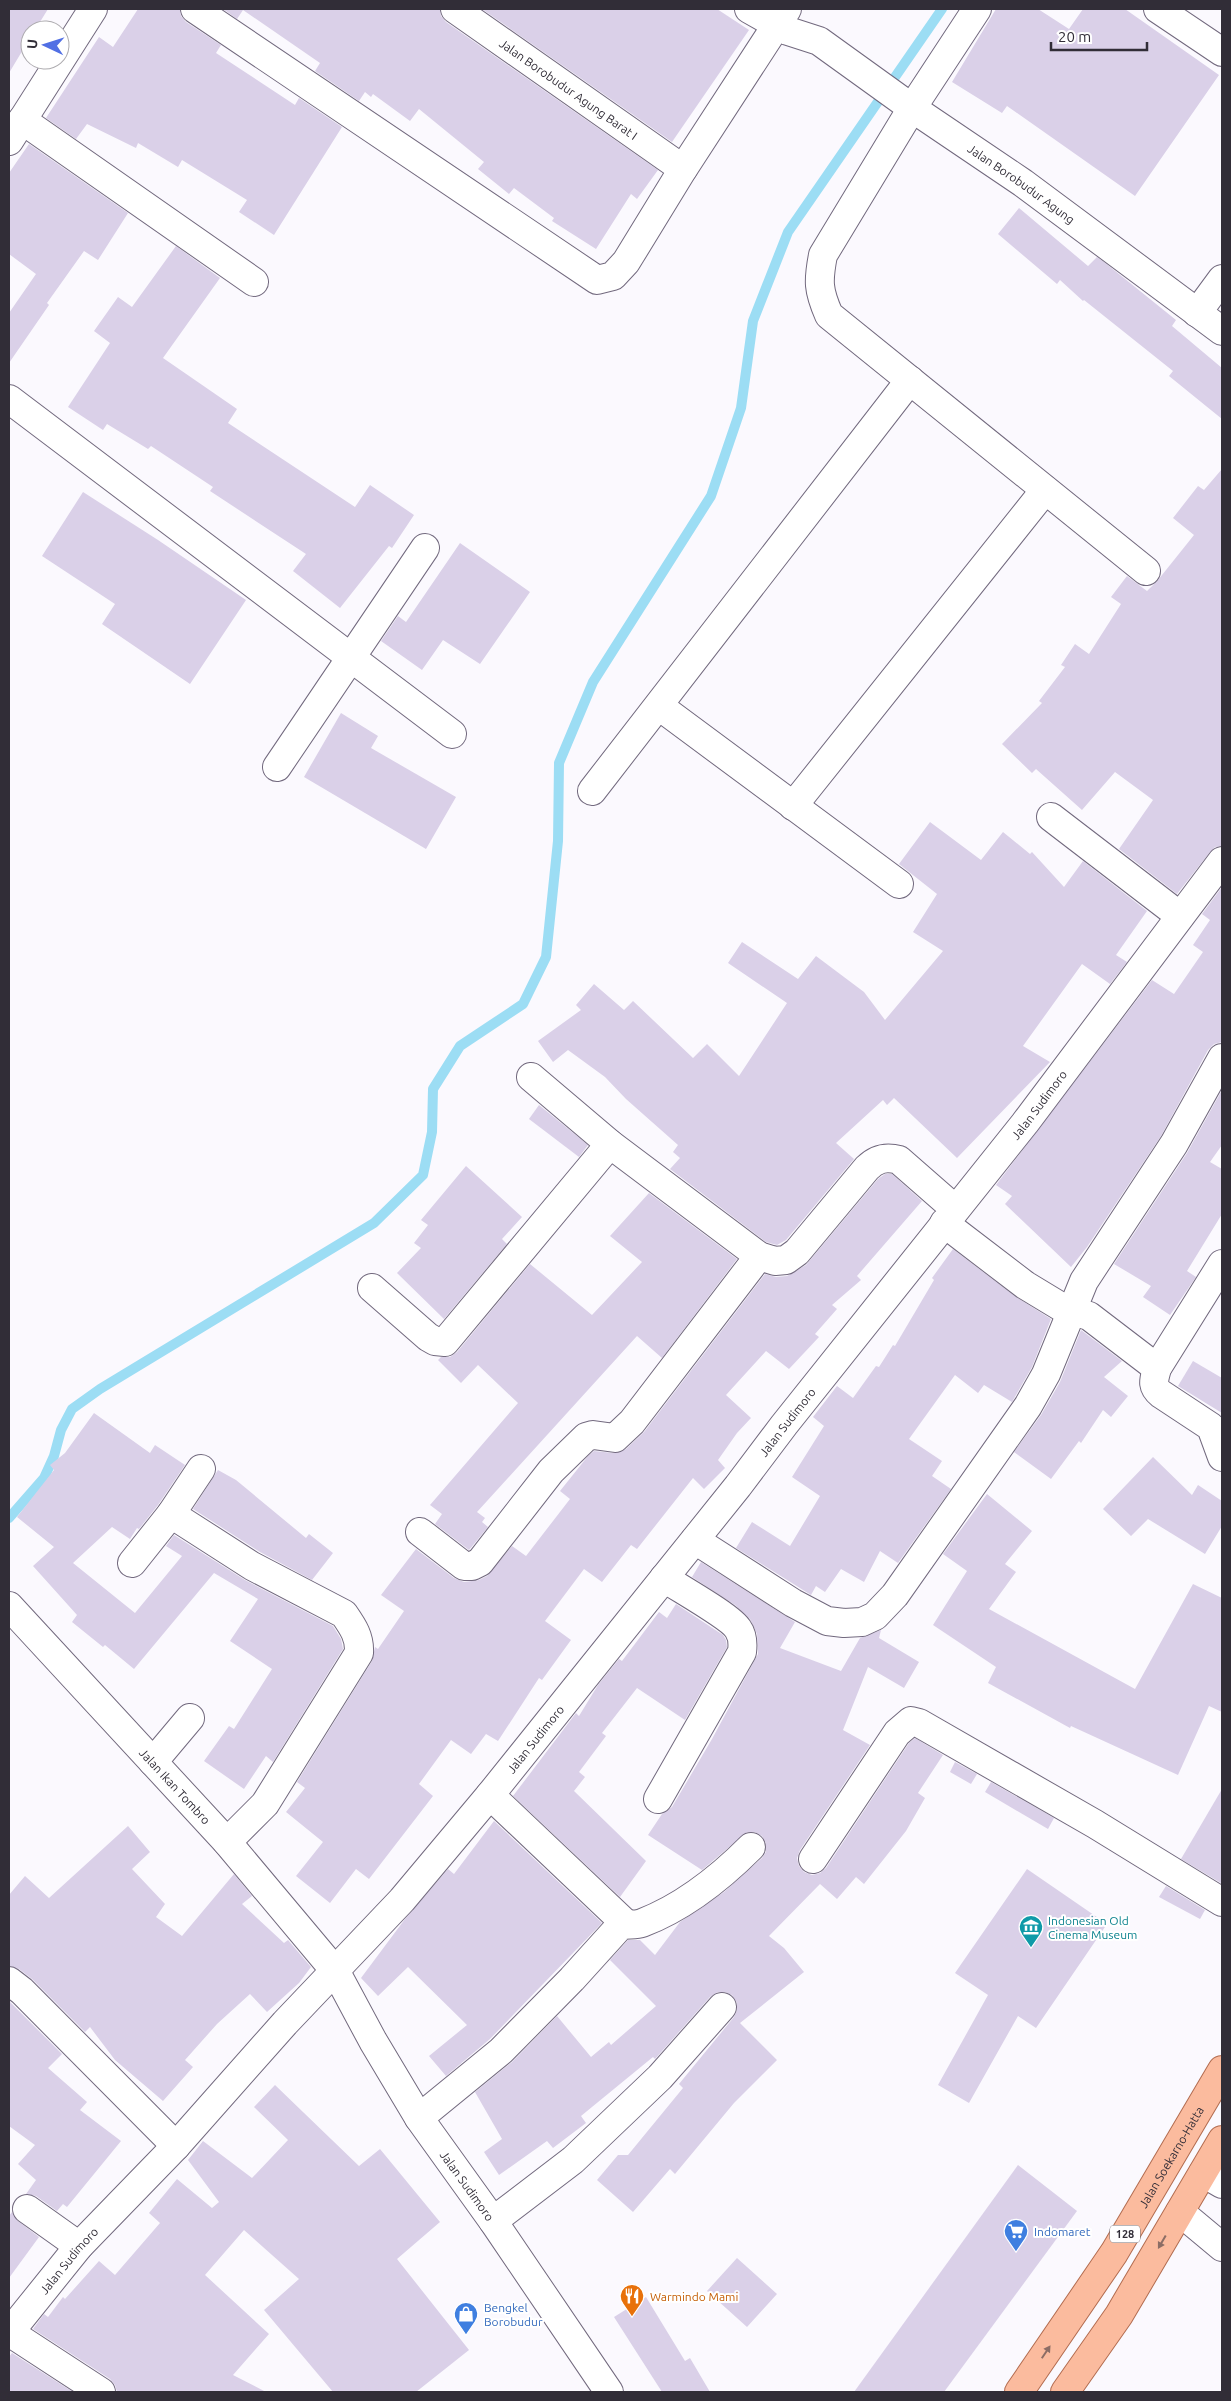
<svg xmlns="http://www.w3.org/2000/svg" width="1231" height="2401" viewBox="0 0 1231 2401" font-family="Ubuntu,sans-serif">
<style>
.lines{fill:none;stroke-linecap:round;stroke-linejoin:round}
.stream{stroke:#9cddf4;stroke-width:10}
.building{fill:#dad0e8}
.minor-casing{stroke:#72697e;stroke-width:30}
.major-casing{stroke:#b26c50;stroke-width:30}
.minor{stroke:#fff;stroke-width:28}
.major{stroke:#fbbb9e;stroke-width:28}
.oneway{fill:#8c6d65}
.labels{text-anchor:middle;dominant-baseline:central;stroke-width:4;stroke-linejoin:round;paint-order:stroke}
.shield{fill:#fff;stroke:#6f6c73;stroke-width:1}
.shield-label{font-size:11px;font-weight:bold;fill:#312d37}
.street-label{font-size:12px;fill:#312d37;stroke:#fff}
.culture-label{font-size:12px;fill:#0d838f;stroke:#fff;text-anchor:start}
.shop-label{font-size:12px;fill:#366cbe;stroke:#fff;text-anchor:start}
.food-label{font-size:12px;fill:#c56008;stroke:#fff;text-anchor:start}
</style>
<rect width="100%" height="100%" fill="#fbf9fe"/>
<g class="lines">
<!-- stream -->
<polyline class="stream" points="9,1518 44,1478 54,1456 61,1430 72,1409 100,1389 374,1223 423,1175 432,1132 433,1089 460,1046 523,1004 546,957 558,841 559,763 593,682 711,496 741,408 753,321 788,232 942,9"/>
</g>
<!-- building -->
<g class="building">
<polygon points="9,9 48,9 35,30 30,30 30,38 9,73"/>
<polygon points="138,9 180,9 181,16 186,22 221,45 216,53 295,105 299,98 342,127 274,235 239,212 247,200 182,160 178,167 138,143 136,148 87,124 76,139 46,118 99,37 113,47"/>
<polygon points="223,9 440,9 441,16 446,22 658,170 637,199 631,194 596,249 552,221 554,218 514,188 509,194 478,169 484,162 419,109 410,121 373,94 371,97 365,92 359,101 315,71 320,63 243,10 237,19"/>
<polygon points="482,9 717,9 749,30 672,142"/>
<polygon points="996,9 1038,9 1069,29 1083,9 1125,9 1219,75 1135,196 1007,106 1002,113 952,82"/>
<polygon points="29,144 128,213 98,260 84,251 47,303 49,305 9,363 9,313 36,274 9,254 9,173"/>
<polygon points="1019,208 1088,266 1097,257 1104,262 1176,320 1172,326 1222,368 1222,419 1169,376 1173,371 1084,300 1083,301 1060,280 1057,284 998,234"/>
<polygon points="176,246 220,278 163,358 237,409 228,423 355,507 370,485 414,515 392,548 389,546 340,608 293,571 306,554 210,491 213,487 151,446 148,449 107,424 103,430 68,407 110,343 94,331 118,297 132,307"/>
<polygon points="1222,469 1222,846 1215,847 1210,852 1177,894 1119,849 1153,800 1115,772 1082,810 1036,769 1032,773 1002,744 1042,703 1039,701 1065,667 1061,665 1075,644 1089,654 1121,604 1111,597 1127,576 1147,591 1158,580 1194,535 1173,518 1198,486 1204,490"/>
<polygon points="83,492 158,540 246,600 190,684 102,624 115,604 42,556"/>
<polygon points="460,543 530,592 480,664 443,640 422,670 381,641 398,616 406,622"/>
<polygon points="341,713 378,736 371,748 456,797 426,849 304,777"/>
<polygon points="930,822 981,860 1003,832 1030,854 1032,852 1064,887 1083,861 1147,911 1116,955 1127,962 1110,984 1082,964 1023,1046 1050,1062 957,1158 894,1098 887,1105 883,1100 836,1143 854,1159 786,1240 777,1245 766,1242 670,1169 680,1158 673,1152 678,1145 626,1099 605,1077 568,1050 553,1062 538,1041 581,1010 576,1005 594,984 624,1010 633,1001 693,1058 707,1044 739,1076 787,1003 728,963 742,942 798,979 816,956 864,992 885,1020 943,951 913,932 937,894 899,864"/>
<polygon points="1222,887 1222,1042 1214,1044 1208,1050 1161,1136 1087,1247 1071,1267 1005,1204 1012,1196 996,1185 1152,980 1174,994 1203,952 1193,945 1210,920 1202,914"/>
<polygon points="1222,1090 1222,1145 1210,1162 1222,1169 1222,1214 1187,1271 1196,1277 1170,1315 1143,1297 1151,1286 1114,1264 1187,1153"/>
<polygon points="539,1105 588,1145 579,1157 529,1119"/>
<polygon points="466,1166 522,1217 502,1239 507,1244 444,1319 397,1273 421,1248 414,1243 428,1225 421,1220"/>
<polygon points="892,1174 922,1201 857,1276 861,1280 832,1305 837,1309 815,1334 819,1337 789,1369 766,1351 726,1395 751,1418 737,1433 718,1460 725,1468 704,1489 693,1478 637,1549 631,1545 602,1582 584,1569 545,1621 571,1640 542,1680 539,1678 498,1741 486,1734 471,1754 451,1740 419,1784 433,1796 369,1879 356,1869 330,1903 296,1876 323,1842 286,1812 305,1788 297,1782 372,1661 375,1647 378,1649 404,1611 381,1595 416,1549 454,1578 464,1582 479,1580 487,1576 512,1546 526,1556 570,1499 560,1491 588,1456 594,1451 613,1453 626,1449 644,1432 765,1274 776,1277 787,1276 806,1265 878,1179 885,1174"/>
<polygon points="649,1193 737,1259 662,1358 637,1336 477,1512 485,1518 482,1522 488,1527 469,1550 435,1524 442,1514 430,1505 518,1403 478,1365 461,1383 438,1360 441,1357 450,1357 457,1352 530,1264 592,1315 642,1262 610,1236"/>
<polygon points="953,1249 1016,1297 1051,1319 1032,1367 1012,1402 984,1385 978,1393 955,1375 909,1439 942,1461 932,1476 951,1489 898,1563 880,1551 864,1582 841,1569 825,1592 816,1586 811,1595 736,1548 752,1522 790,1546 820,1496 792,1477 824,1426 813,1417 837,1386 853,1398 876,1366 879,1367 893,1345 895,1346 934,1280 932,1278"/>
<polygon points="1081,1330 1122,1361 1104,1377 1128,1396 1111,1417 1103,1410 1081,1443 1079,1441 1051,1479 1014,1452 1041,1415 1060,1382"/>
<polygon points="1193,1361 1222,1378 1222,1413 1178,1386"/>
<polygon points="94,1413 150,1453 155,1445 185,1465 158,1505 139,1529 137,1528 130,1539 112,1527 73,1563 135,1613 182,1556 166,1546 174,1535 245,1580 333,1626 341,1639 343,1649 273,1762 266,1756 244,1789 204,1761 229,1726 234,1729 272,1669 230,1641 258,1599 214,1573 134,1669 105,1645 103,1647 72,1622 77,1615 33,1566 54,1547 17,1517 54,1470 50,1465 65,1453"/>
<polygon points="1153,1457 1192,1495 1198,1485 1222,1501 1222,1526 1205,1554 1148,1519 1131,1536 1103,1509"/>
<polygon points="218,1470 236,1480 306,1538 309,1534 333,1553 312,1580 260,1552 193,1509"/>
<polygon points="987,1494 1032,1531 1005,1564 1016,1572 989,1609 1135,1689 1193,1584 1222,1598 1222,1712 1209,1706 1178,1775 1071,1726 1070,1728 988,1683 996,1667 933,1625 967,1571 943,1554"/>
<polygon points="701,1562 795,1622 780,1648 841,1671 860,1638 881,1630 879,1638 919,1662 904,1688 868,1667 843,1730 870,1745 800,1850 797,1858 799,1866 804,1872 812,1875 820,1873 826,1868 909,1743 915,1738 943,1755 918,1793 925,1798 906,1831 864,1884 856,1877 837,1899 820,1884 769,1936 784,1948 804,1972 740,2023 777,2060 734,2103 675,2174 670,2169 633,2212 597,2180 618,2155 628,2155 683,2088 679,2084 734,2017 737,2010 737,2003 732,1995 725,1992 718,1992 710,1997 655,2059 653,2057 581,2116 586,2123 553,2148 547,2141 499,2175 484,2152 502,2139 475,2092 512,2062 557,2016 591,2057 609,2042 611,2045 656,2006 610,1960 628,1940 640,1940 655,1955 680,1922 724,1892 762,1858 766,1852 766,1843 762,1836 755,1832 747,1832 702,1870 648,1835 662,1814 672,1807 712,1739 758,1654 757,1634 750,1619 735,1605 692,1577"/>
<polygon points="676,1604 723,1635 726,1640 727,1647 685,1720 637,1688 602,1733 606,1736 579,1772 585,1777 574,1791 646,1861 620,1897 513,1796 576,1713 579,1716 598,1685 619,1659 622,1661 659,1612 667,1618"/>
<polygon points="955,1762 977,1774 971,1784 950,1772"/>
<polygon points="991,1782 1054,1818 1048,1829 985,1792"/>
<polygon points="1222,1789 1222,1882 1221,1883 1181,1859"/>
<polygon points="494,1821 602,1923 490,2039 446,2076 429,2056 467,2025 408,1967 378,1996 361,1978 405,1919 448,1869 454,1874"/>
<polygon points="128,1826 150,1852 132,1869 165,1904 156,1917 182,1936 234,1874 252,1896 242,1904 284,1943 288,1940 311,1967 299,1983 267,2012 250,1994 217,2024 185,2060 193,2067 163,2101 115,2060 90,2027 85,2032 32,1979 19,1969 9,1966 9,1895 25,1876 49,1898"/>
<polygon points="1027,1869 1107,1924 1036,2028 1018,2016 969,2103 938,2085 988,1995 955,1973"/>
<polygon points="1166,1886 1205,1910 1200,1919 1159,1897"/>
<polygon points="9,2001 62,2054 48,2068 87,2102 80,2110 121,2141 67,2207 63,2204 57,2211 36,2196 26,2194 36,2180 18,2164 35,2145 9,2126"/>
<polygon points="275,2085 359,2166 380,2149 440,2222 397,2259 469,2350 416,2392 333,2392 264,2310 299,2279 244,2230 205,2275 269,2334 233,2375 266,2392 117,2392 115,2385 110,2379 33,2329 44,2314 48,2317 63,2297 65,2299 99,2261 115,2275 160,2223 149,2213 177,2179 212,2208 219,2202 188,2160 203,2141 252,2178 288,2140 254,2107"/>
<polygon points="1018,2165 1077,2211 944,2392 854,2392"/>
<polygon points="12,2212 18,2221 39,2237 9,2278 9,2216"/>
<polygon points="737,2258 777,2294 747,2327 707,2291"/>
<polygon points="646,2297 685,2361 690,2358 710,2392 662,2392 614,2317"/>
<polygon points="12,2353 73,2392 9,2392 9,2357"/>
</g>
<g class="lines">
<!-- minor casing -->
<g class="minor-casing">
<g id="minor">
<polyline points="195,9 597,280 613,276 626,262 683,169 787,9"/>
<path id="s1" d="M 455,9 L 683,169"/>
<path id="s2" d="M 749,9 L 788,31 L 819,41 L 912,108 L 1023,183 L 1222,331"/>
<path d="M 977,9 L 912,108 L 823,255 C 818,281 818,290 829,315 L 1146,571"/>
<polyline points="1158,9 1222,52"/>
<polyline points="22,120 254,282"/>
<polyline points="9,141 93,9"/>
<polyline points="1197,313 1222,279"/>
<polyline points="9,399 452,734"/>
<polyline points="659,706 899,884"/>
<polyline points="277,767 425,548"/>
<polyline points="592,791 910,380"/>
<polyline points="793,806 1045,490"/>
<polyline points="1051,817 1180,916"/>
<path d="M 531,1077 L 610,1144 L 759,1256 L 775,1261 L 786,1260 L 797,1252 L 867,1168 C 876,1159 885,1156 899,1160 L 955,1209"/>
<polyline points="944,1223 1025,1285 1063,1308 1089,1316 1157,1368"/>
<path d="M 1222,1264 L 1157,1368 C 1154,1380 1151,1386 1161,1394 L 1211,1427 L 1222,1457"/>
<polyline points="372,1288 428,1337 435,1341 445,1342 610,1144"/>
<path d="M 171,1514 L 252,1566 L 344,1614 C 353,1627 360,1637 359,1653 L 265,1804 L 227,1842"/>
<polyline points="420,1532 464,1566 472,1566 480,1562 551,1471 586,1437 593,1435 615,1438 632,1422 759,1256"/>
<polyline points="695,1540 793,1603 827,1621 844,1623 862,1622 875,1616 895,1595 1028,1406 1046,1374 1084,1281 1174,1144 1222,1058"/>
<polyline points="132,1563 171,1514 201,1469"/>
<path id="s3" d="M 9,1606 L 227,1842 L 336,1972 L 373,2041 L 419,2118 L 493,2221 L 609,2392"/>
<polyline points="153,1762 190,1718"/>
<polyline points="490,1795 626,1924"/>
<path d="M 658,1799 L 742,1652 C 743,1644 743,1636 738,1629 C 731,1617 679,1588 664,1578"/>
<polyline points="813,1859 897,1733 911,1721 919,1723 1095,1824 1222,1902"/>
<polyline points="9,1981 22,1991 176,2146"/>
<path d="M 419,2118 L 501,2051 L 572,1979 L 620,1926 C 627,1923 634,1926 642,1923 C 684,1907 720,1878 751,1847"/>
<polyline points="1203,2173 1222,2184"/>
<polyline points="27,2209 79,2246"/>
<polyline points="1180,2212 1222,2247"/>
<polyline points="493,2221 573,2160 660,2077 722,2007"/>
<polyline points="9,2332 101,2392"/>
<path id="s4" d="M 9,2333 L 79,2246 L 176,2146 L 285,2023 L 402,1900 L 490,1795 L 738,1486 L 784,1425 L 1025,1123 L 1222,861"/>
</g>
</g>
<!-- major casing -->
<g class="major-casing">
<g id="major">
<path id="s5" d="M 1019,2392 L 1114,2253 L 1222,2070"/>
<polyline points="1065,2392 1119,2315 1222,2140"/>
</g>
</g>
<!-- minor -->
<use href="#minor" class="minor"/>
<!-- major -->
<use href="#major" class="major"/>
</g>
<!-- one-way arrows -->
<defs><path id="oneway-solid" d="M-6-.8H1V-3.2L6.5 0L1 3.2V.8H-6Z" transform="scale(1.25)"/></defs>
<g class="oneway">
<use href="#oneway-solid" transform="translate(1162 2242) rotate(120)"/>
<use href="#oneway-solid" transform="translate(1046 2352) rotate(-56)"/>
</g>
<!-- icons -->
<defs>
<g id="museum-pin" transform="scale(1.25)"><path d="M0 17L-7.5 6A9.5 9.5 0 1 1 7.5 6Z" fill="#0f9aa8" stroke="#fff"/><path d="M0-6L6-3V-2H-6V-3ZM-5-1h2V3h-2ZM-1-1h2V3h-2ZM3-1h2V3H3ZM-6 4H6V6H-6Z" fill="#fff"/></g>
<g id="supermarket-pin" transform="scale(1.25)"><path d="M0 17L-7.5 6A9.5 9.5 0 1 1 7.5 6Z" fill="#3f7fe0" stroke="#fff"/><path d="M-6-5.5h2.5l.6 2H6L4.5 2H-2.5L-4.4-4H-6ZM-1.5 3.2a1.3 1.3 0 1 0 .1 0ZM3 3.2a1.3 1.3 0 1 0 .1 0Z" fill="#fff"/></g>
<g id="restaurant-pin" transform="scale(1.25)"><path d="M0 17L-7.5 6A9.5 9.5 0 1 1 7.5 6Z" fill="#e8710a" stroke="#fff"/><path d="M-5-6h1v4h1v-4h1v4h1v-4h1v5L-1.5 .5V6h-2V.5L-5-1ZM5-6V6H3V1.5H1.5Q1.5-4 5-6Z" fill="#fff"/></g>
<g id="shop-pin" transform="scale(1.25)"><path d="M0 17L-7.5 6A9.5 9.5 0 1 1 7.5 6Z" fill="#3f7fe0" stroke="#fff"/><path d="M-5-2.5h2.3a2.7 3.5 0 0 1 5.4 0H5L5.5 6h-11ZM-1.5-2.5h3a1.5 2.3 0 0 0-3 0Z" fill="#fff"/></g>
</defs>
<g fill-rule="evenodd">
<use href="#museum-pin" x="1031" y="1927"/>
<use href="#supermarket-pin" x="1016" y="2231"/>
<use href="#restaurant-pin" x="632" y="2296"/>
<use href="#shop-pin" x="466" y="2314"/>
</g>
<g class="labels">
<!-- shield labels -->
<rect class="shield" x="1110" y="2225.5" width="30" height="17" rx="4"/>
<g class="shield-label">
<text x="1125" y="2234">128</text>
</g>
<!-- street labels -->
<g class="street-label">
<text stroke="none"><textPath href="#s1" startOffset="139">Jalan Borobudur Agung Barat I</textPath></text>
<text stroke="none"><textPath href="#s2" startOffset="325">Jalan Borobudur Agung</textPath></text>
<text stroke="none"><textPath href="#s4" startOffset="1604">Jalan Sudimoro</textPath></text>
<text stroke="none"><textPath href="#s4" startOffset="1199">Jalan Sudimoro</textPath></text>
<text stroke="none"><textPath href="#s4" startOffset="794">Jalan Sudimoro</textPath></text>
<text stroke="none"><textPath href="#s3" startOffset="245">Jalan Ikan Tombro</textPath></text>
<text stroke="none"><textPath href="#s5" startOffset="280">Jalan Soekarno-Hatta</textPath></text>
<text stroke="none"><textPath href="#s3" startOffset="742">Jalan Sudimoro</textPath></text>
<text stroke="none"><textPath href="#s4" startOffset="94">Jalan Sudimoro</textPath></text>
</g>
<!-- culture labels -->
<g class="culture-label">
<text x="1048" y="1920">Indonesian Old<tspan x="1048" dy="14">Cinema Museum</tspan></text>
</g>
<!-- shop labels -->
<g class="shop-label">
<text x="1034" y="2231">Indomaret</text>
<text x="484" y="2307">Bengkel<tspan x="484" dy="14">Borobudur</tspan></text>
</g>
<!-- food labels -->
<g class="food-label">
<text x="650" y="2296">Warmindo Mami</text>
</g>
</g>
<!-- border -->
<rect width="1231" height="2401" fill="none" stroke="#312d37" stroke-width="20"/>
<!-- north arrow -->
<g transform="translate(45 45) rotate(274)"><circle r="24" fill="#ffffff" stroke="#adabaf"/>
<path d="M0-4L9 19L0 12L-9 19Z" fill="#516fe4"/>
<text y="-8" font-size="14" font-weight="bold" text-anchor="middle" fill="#312d37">U</text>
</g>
<!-- scale -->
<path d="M1051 42v8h96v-8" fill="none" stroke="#312d37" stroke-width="2.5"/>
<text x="1058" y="42" font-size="15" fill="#312d37" stroke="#ffffff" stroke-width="4" paint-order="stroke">20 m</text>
</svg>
